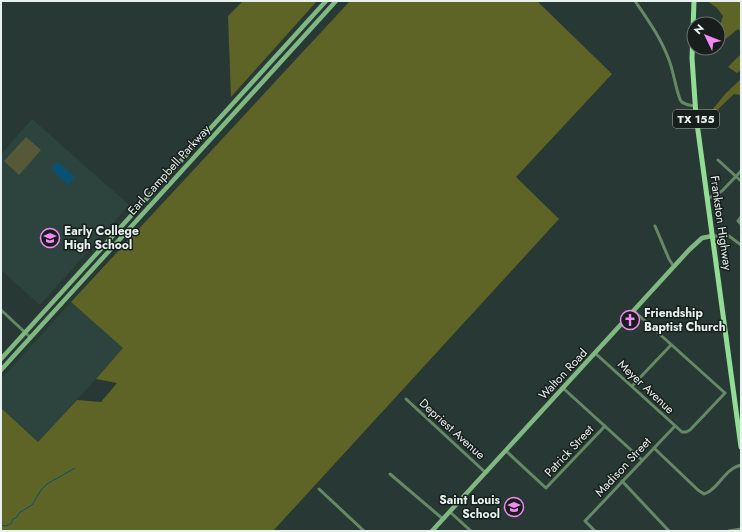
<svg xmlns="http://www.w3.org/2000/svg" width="742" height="532" viewBox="0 0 742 532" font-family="Jost,sans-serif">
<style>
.built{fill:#2c443d}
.green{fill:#555937}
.forest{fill:#5e6425}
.water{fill:#075274}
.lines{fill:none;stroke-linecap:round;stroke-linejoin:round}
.stream{stroke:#075274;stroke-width:1}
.street{stroke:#658966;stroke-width:3}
.secondary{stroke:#7fb880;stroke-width:4.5}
.primary{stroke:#92dd94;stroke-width:5}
.labels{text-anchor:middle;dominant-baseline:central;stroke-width:3;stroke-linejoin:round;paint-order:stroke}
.shield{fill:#171e1b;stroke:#a9b2af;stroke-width:1}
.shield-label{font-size:11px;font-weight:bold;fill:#e7f1ee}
.street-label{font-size:12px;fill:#e7f1ee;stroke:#171e1b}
.poi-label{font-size:12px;font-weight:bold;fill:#e7f1ee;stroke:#171e1b;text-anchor:start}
</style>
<rect width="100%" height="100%" fill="#283834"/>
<!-- built -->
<g class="built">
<polygon points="32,119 129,205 40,305 1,270 1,154"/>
<polygon points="71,302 124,348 38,442 1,408 1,379"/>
</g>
<!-- green -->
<polygon class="green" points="26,137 41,150 19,175 4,161"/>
<!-- forest -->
<g class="forest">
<polygon points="243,1 317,1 231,97 228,16"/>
<polygon points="350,1 537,1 612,74 516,177 559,219 273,531 1,531 1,408 38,442 77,400 101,402 117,383 96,379 123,348 71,302"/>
<polygon points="707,1 741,1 741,32 738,29 718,45 718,31 723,16 717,8"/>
<polygon points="741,54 741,70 737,73 728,67"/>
<polygon points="741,79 741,95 734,94 712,115 708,115 726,93"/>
</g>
<!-- water -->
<polygon class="water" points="58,162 75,177 68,185 51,169"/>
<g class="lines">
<!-- stream -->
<polyline class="stream" points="1,525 6,526 12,523 12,520 17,517 19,513 32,505 41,490 47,484 75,468"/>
<!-- street -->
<g class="street">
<path d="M 635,1 C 648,20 661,38 669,60 C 673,69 677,95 681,101 C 684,105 690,105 695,106"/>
<polyline points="718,160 741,181"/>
<polyline points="707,199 722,191 741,171"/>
<polyline points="741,217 738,221 741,224"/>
<polyline points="655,226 669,259 674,267"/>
<polyline points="712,236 729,236 741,245"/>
<polyline points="1,310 30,337"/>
<polyline points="634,311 725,393"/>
<polyline points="595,353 682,432 686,432 690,430 725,393"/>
<polyline points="632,386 671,345"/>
<polyline points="563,388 642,460"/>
<polyline points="406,399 486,473"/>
<path d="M 654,448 L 698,490 L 704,494 C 718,490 724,469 741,465"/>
<polyline points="506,451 546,488 605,426"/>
<polyline points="390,474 443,519"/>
<polyline points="622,481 669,531"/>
<polyline points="319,489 364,531"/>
<polyline points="450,512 471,531"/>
<polyline points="595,531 585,521 675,426"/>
<polyline points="729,531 741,529"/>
</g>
<!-- secondary -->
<g class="secondary">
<polyline points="1,359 326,1"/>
<polyline points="1,370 336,1"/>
<polyline points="432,531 689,250 702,238 712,236"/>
</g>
<!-- primary -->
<polyline class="primary" points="694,1 692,58 696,116 741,447"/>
</g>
<!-- icons -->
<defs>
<g id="school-ring" transform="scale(1)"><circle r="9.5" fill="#171e1b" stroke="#f28af3" stroke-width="1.5"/><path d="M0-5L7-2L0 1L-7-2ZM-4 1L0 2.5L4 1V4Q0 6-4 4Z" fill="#f28af3"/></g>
<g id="church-ring" transform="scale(1)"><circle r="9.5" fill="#171e1b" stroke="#f28af3" stroke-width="1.5"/><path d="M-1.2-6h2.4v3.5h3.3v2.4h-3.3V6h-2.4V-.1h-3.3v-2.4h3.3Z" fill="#f28af3"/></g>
</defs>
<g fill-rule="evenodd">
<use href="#school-ring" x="50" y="238"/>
<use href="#church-ring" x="630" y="320"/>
<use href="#school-ring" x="514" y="507"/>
</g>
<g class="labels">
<!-- shield labels -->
<rect class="shield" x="673" y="110" width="46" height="18" rx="3"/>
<g class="shield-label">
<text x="696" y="119">TX 155</text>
</g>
<!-- street labels -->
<g class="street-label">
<text transform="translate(169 170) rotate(-48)">Earl Campbell Parkway</text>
<text transform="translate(721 223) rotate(82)">Frankston Highway</text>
<text transform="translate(563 374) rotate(-47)">Walton Road</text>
<text transform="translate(646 387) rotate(43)">Meyer Avenue</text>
<text transform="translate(452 429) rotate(42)">Depriest Avenue</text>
<text transform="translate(569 451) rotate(-47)">Patrick Street</text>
<text transform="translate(623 467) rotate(-47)">Madison Street</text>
</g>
<!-- poi labels -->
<g class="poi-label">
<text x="64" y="231">Early College<tspan x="64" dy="14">High School</tspan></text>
<text x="644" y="313">Friendship<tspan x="644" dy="14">Baptist Church</tspan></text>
<text x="500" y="500" text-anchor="end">Saint Louis<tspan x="500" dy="14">School</tspan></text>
</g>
</g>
<!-- border -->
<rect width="742" height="532" fill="none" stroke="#e7f1ee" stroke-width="4"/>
<!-- north arrow -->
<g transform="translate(706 36) rotate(313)"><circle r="19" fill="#171e1b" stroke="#6a726f"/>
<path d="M0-3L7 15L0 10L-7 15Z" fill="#f28af3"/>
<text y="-6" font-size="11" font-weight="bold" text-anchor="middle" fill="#e7f1ee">N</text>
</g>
</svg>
